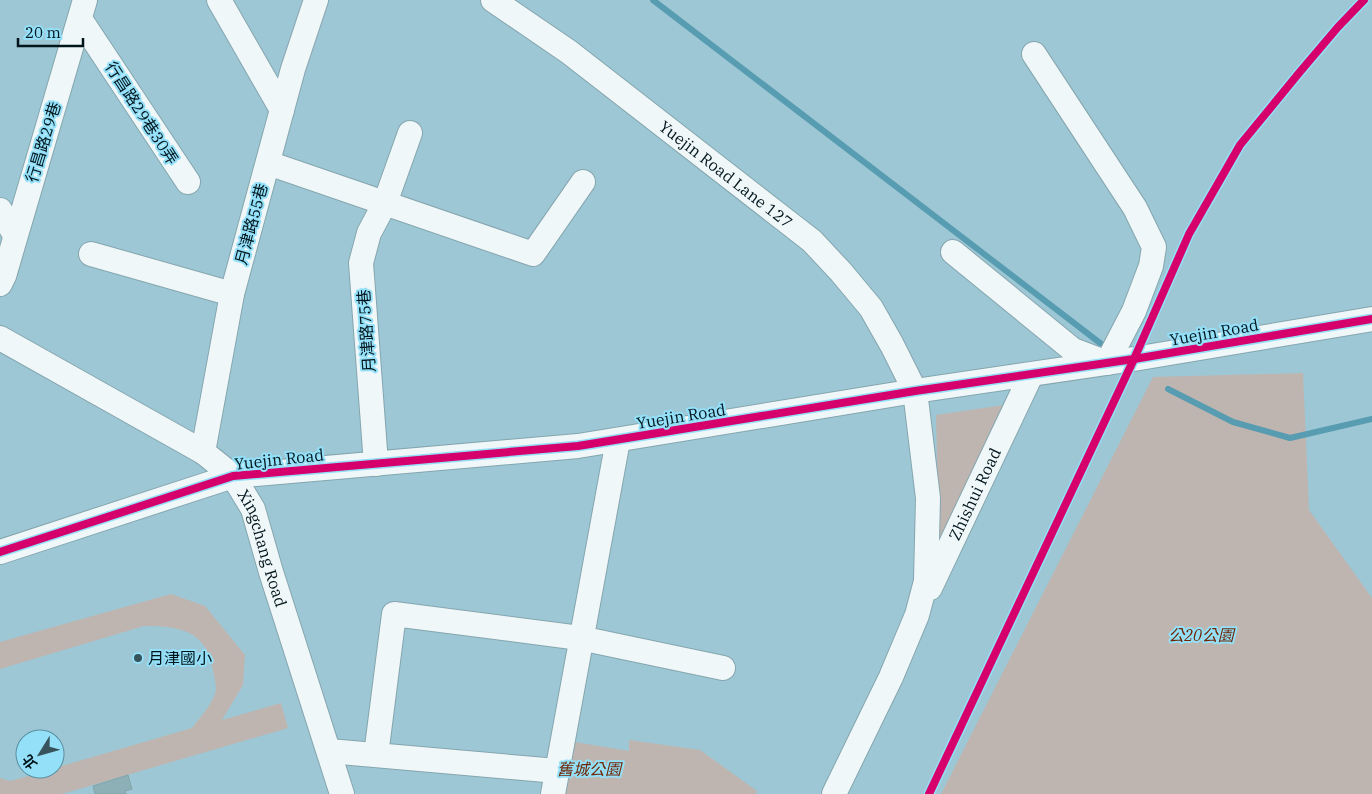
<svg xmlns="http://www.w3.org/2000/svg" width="1372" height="794" viewBox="0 0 1372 794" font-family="'IBM Plex Serif','Noto Sans TC',serif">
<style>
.green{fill:#bfb5b0}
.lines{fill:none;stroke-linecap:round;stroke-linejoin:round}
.stream{stroke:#579cb0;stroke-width:6}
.building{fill:#8db0b7;stroke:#82a4ab}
.minor-casing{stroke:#85a6af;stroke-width:26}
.minor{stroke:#f0f7f9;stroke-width:24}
.cycleway-casing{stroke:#94e0f8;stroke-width:11}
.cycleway{stroke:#d6006c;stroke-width:8}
.poi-dot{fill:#37535c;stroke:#94e0f8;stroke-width:2}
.labels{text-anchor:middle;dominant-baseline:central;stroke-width:4;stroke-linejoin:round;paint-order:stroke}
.street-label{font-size:16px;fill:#00151c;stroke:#94e0f8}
.park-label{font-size:16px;font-style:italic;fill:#702504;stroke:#94e0f8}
.poi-label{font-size:16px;fill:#00151c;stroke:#94e0f8;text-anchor:start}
</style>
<rect width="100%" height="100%" fill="#9dc7d4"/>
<!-- green -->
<g class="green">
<polygon points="1303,373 1309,510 1372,598 1372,794 941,794 1153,377"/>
<polygon points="1004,405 939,547 936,415"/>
<path d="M 171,594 L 205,606 L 245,655 L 243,685 L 222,720 L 281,703 L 288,728 L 62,794 L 0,794 L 0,778 L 10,781 L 55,769 L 55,768 L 192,728 C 199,719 215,701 216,689 C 216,683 214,676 213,670 C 206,630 180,626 144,626 L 0,669 L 0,642 Z"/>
<polygon points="629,740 700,750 757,791 756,794 560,794 569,741 629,751"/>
</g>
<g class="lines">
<!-- stream -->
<g class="stream">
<polyline points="653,0 1100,343"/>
<polyline points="1168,389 1233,422 1290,438 1372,419"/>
</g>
</g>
<!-- building -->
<polygon class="building" points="128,775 132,789 125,791 126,794 95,794 93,786"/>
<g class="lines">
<!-- minor casing -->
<g class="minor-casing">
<g id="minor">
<polyline points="219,0 282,110"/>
<path id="s1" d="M 493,0 L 569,52 L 812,241 L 841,272 L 871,308 L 892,345 L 915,391 L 928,498 L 926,581 L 917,615 L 891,677 L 834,794"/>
<polyline points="80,19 188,182"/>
<polyline points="268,163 533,254 583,182"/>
<polyline points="0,210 15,235"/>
<polyline points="953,252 1073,350 1107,363 1134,311 1151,266 1154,247 1135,208 1034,54"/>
<polyline points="91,254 232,294"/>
<polyline points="0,284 4,276 85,0"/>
<path id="s2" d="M 0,338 L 203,452 L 233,476 L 253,509 L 271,572 L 342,794"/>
<polyline points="203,452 232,294 293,69 316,0"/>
<polyline points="376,464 361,263 369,233 385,203 410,133"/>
<polyline points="0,552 233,476 578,446 915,391 1134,359 1372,319"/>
<path id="s3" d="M 930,588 L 1031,375"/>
<polyline points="329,751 557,771"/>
<polyline points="376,755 394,614 580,638 723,668"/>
<polyline points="553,794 618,440"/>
</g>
</g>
<!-- minor -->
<use href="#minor" class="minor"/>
<!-- cycleway casing -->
<g class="cycleway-casing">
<g id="cycleway">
<polyline points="0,552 233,476 578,446 915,391 1134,359 1372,319"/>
<polyline points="929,794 1134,359 1189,234 1240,145 1299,73 1338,27 1364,0"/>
</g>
</g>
<!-- cycleway -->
<use href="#cycleway" class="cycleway"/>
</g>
<!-- markers -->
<circle class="poi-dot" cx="138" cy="658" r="5"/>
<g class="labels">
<!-- street labels -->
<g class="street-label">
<text transform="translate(142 113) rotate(57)">行昌路29巷30弄</text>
<text transform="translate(43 142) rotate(-73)">行昌路29巷</text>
<text stroke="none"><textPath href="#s1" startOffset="291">Yuejin Road Lane 127</textPath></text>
<text transform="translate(251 224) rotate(-75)">月津路55巷</text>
<text transform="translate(366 331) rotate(-94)">月津路75巷</text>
<text transform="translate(1214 332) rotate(-10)">Yuejin Road</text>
<text transform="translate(681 416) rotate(-9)">Yuejin Road</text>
<text transform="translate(279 459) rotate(-6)">Yuejin Road</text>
<text stroke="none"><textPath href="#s3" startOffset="104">Zhishui Road</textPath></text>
<text stroke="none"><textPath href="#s2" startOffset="350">Xingchang Road</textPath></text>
</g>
<!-- park labels -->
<g class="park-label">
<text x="1201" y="635">公20公園</text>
<text x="589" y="769">舊城公園</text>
</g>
<!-- poi labels -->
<g class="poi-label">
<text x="148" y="658">月津國小</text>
</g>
</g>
<!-- north arrow -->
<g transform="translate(40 754) rotate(233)"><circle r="24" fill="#94e0f8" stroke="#598fa0"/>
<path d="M0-4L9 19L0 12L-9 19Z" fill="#37535c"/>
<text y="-8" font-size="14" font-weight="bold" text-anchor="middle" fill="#00151c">北</text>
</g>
<!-- scale -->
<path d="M18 38v8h65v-8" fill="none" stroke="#00151c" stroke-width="2.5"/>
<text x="25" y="38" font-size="15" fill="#00151c" stroke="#94e0f8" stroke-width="4" paint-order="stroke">20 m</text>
</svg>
